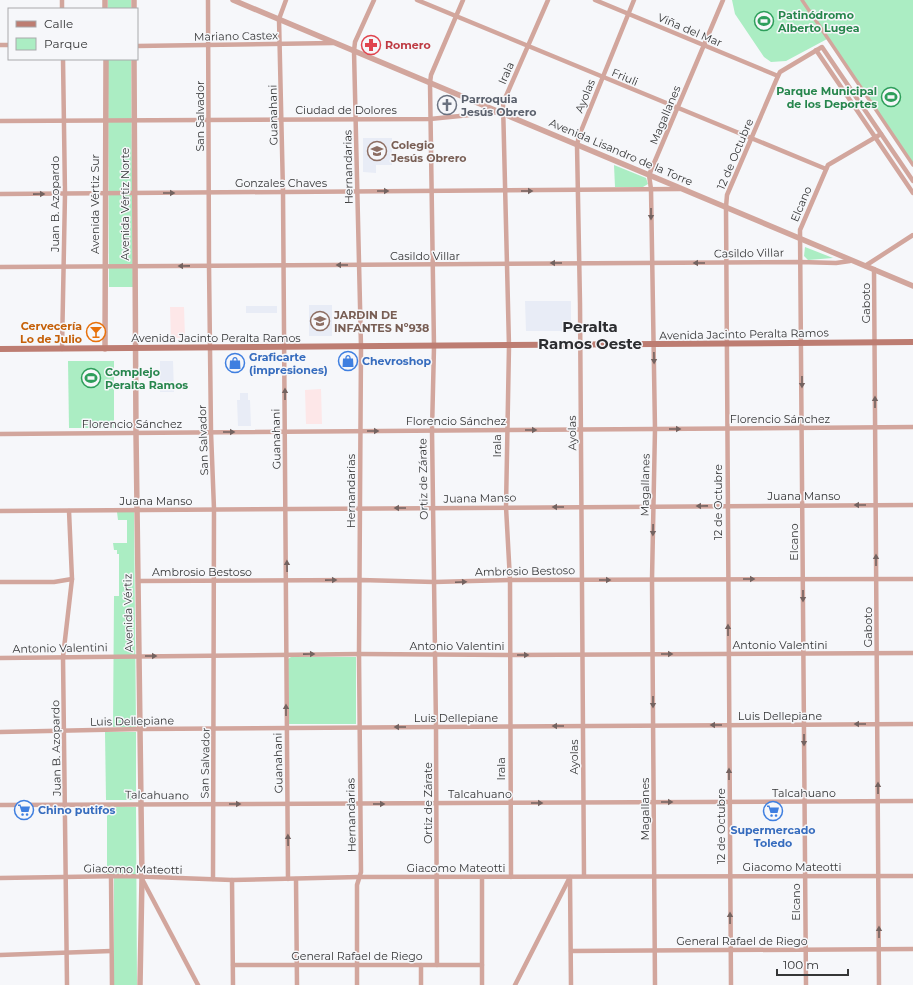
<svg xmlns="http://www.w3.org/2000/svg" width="913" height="985" viewBox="0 0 913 985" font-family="Montserrat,sans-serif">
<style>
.commercial{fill:#fde7e8}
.built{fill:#e8ecf6}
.green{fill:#abedc3}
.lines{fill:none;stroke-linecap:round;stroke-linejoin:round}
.pedestrian{stroke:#d2a69d;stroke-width:3.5}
.minor{stroke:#d2a69d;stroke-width:4.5}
.tertiary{stroke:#d2a69d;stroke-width:5.5}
.secondary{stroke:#bd7d72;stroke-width:6}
.oneway{fill:#746360}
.labels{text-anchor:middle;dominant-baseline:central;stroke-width:3;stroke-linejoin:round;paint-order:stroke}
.leisure-label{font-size:11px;font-weight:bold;fill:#27864d;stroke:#f6f7fa;text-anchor:start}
.street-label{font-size:11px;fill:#353637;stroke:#f6f7fa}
.health-label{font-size:11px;font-weight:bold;fill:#be3a42;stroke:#f6f7fa;text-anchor:start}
.worship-label{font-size:11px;font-weight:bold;fill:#5b616d;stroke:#f6f7fa;text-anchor:start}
.education-label{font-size:11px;font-weight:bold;fill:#785e54;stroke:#f6f7fa;text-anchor:start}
.food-label{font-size:11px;font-weight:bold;fill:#c56008;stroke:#f6f7fa;text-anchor:end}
.shop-label{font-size:11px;font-weight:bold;fill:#366cbe;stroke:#f6f7fa;text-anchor:start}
.district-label{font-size:15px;font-weight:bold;fill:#2c2d30;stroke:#f6f7fa}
</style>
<rect width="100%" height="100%" fill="#f6f7fa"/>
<!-- commercial -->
<g class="commercial">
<polygon points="170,307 184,307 185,338 171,338"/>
<polygon points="321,389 322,424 306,424 305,390"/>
</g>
<!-- built -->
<g class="built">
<polygon points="363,138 392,138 392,165 376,165 376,173 363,172"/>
<polygon points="525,301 571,301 571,331 526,331"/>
<rect x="309" y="305" width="23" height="31"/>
<rect x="246" y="306" width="31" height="7"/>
<polygon points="160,361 173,361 174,392 160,392"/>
<polygon points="240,393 248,393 248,400 250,400 251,426 238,426 237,400 240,400"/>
</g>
<!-- green -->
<g class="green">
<rect x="108" y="0" width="23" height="9"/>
<polygon points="732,0 913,0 913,165 829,38 786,61 771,62 764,57 735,14"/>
<polygon points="108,59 131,59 133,287 109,287"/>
<polygon points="614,165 646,178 648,184 643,187 615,187"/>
<polygon points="805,247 833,258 808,260 804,256"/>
<polygon points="68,361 114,361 114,428 69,428"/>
<polygon points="117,512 134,512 136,727 113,727 114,596 119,596 119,554 117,554 117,550 114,550 113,543 127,543 127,520 118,520"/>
<polygon points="291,657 356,657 356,724 289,724 288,659"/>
<polygon points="105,732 136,732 136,800 106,800"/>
<polygon points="107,806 136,807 137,985 114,985 114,874 107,874"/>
</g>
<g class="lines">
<!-- pedestrian -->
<polyline class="pedestrian" points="802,0 913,165"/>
<!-- minor -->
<g class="minor">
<polyline points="62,0 62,9"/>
<polyline points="208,0 209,266 211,432 214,509 213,879"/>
<polyline points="286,0 279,19 283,192 288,879"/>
<polyline points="417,0 826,169"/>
<polyline points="595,0 778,76"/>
<polyline points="0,45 9,45"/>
<polyline points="137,46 333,43"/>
<polyline points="816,50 913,193"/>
<polyline points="0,121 430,119 500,112"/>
<polyline points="0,194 680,189"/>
<polyline points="865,266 913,235"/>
<polyline points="0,267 800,262 836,263 850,261"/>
<polyline points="874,269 879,985"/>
<polyline points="62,349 65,194 63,59"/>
<polyline points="0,434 913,427"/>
<polyline points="0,511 913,505"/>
<polyline points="138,581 361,580 434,582 510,580 913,579"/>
<polyline points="0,582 54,582 72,579"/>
<polyline points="0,658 359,654 510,655 913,653"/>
<polyline points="0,732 141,729 913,724"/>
<polyline points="0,805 913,801"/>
<polyline points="111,876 112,985"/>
<polyline points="584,876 580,303 577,145 579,136 634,0"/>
<polyline points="511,877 510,580 506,507 509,346 503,103 548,0"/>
<polyline points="0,878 126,876 232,880 359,877 913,876"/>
<polyline points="482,878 482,985"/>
<polyline points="142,879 198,985"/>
<polyline points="296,879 297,985"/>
<polyline points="570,879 571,985"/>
<polyline points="232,880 233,985"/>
<polyline points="571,951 913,949"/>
<polyline points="0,955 111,951"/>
<polyline points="233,965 482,965"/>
<polyline points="437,965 436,727 432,430 434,347 430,83 431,75 463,0"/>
<polyline points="67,985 63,657 72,579 69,511"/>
<polyline points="357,985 357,885 361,872 359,654 361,347 354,51 355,42 374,0"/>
<polyline points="421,985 421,965"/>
<polyline points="515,985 570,877"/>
<polyline points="655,985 652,579 655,429 651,189 649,175 723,0"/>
<polyline points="731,985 726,207 727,195 778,76 780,72 822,47 913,181"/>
<polyline points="806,985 800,230 828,165 881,134"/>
</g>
<!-- tertiary -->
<g class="tertiary">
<polyline points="105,0 105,9"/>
<polyline points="134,0 134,9"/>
<polyline points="233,0 913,286"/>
<polyline points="134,59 136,433 142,877 140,985"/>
<polyline points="105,349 106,59"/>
</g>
<!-- secondary -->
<polyline class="secondary" points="0,349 913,342"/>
</g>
<!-- one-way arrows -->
<defs><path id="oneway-solid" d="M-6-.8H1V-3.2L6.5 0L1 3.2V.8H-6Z"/></defs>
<g class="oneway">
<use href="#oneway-solid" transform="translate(383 191)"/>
<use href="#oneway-solid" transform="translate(527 191)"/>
<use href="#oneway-solid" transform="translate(169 193)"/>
<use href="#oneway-solid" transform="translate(39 194) rotate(-1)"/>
<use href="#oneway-solid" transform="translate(651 214) rotate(90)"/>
<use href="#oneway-solid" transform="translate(556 263) rotate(180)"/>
<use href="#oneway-solid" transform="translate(699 263) rotate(180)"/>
<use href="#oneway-solid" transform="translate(342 265) rotate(180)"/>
<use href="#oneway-solid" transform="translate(184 266) rotate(179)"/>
<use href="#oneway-solid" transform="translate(654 358) rotate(89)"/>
<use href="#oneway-solid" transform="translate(802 382) rotate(90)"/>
<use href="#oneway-solid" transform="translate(285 394) rotate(-90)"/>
<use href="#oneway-solid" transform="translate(875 402) rotate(-90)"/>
<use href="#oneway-solid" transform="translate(675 429)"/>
<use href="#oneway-solid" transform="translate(531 430)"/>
<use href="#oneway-solid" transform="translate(373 431)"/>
<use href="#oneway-solid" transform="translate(229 432)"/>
<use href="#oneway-solid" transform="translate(860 505) rotate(180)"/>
<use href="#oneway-solid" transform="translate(702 506) rotate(179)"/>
<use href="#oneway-solid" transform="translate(558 507) rotate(-180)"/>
<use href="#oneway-solid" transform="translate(400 508) rotate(180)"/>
<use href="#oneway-solid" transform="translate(653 530) rotate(91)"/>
<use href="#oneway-solid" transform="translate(876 560) rotate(-90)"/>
<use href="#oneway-solid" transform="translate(287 566) rotate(-91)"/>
<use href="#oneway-solid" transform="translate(749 579)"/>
<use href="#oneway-solid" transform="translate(331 580) rotate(-1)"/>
<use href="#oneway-solid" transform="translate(605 580)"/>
<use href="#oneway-solid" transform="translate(461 582) rotate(-2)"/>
<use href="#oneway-solid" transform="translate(803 596) rotate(90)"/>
<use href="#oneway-solid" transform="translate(728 630) rotate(-90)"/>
<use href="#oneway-solid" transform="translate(309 654) rotate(-1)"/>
<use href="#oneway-solid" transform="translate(667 654)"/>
<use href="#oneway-solid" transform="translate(523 655)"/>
<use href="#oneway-solid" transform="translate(151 656)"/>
<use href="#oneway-solid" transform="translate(653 702) rotate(90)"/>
<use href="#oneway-solid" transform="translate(286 710) rotate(-90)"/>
<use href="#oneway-solid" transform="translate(860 724) rotate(180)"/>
<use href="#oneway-solid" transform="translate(716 725) rotate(180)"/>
<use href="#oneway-solid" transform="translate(558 726) rotate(180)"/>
<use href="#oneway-solid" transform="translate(400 727) rotate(180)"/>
<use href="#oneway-solid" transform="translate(804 740) rotate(90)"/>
<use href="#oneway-solid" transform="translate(729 774) rotate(-90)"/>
<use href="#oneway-solid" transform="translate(878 788) rotate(-90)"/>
<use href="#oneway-solid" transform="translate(667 802)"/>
<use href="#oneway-solid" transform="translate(537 803)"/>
<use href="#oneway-solid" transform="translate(235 804)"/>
<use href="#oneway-solid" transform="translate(379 804)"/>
<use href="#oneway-solid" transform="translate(288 840) rotate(-91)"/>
<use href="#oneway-solid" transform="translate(730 918) rotate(-90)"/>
<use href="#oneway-solid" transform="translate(879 932) rotate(-90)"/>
</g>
<!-- icons -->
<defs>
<g id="stadium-ring" transform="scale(1)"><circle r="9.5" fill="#f6f7fa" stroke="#2e9e5b" stroke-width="1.5"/><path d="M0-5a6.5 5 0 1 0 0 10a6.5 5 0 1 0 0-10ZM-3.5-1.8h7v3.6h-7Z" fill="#2e9e5b"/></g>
<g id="pharmacy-ring" transform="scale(1)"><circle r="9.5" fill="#f6f7fa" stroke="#e0444e" stroke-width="1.5"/><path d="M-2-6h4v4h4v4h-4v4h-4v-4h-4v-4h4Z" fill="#e0444e"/></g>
<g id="church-ring" transform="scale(1)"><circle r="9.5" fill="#f6f7fa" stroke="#6b7280" stroke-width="1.5"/><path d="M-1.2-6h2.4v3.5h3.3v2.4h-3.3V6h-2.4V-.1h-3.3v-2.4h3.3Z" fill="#6b7280"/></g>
<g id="school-ring" transform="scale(1)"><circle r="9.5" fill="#f6f7fa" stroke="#8d6e63" stroke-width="1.5"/><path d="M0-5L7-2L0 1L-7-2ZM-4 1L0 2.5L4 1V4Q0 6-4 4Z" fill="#8d6e63"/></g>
<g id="bar-ring" transform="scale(1)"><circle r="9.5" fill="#f6f7fa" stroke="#e8710a" stroke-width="1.5"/><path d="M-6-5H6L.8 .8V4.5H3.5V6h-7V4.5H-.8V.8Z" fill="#e8710a"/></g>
<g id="shop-ring" transform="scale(1)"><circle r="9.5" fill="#f6f7fa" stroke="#3f7fe0" stroke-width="1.5"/><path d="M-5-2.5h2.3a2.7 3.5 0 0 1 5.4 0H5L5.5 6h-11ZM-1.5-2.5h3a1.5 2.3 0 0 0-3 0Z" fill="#3f7fe0"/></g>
<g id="supermarket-ring" transform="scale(1)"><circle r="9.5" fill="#f6f7fa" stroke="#3f7fe0" stroke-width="1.5"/><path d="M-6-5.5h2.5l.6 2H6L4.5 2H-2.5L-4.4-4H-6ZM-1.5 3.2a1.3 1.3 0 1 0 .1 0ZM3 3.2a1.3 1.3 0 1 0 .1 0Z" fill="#3f7fe0"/></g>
</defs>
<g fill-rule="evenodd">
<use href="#stadium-ring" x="764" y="21"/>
<use href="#pharmacy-ring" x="371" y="45"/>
<use href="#stadium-ring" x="891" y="97"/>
<use href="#church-ring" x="447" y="105"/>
<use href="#school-ring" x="377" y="151"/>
<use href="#school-ring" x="320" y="321"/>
<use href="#bar-ring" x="96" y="332"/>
<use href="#shop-ring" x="348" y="361"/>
<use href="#shop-ring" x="235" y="363"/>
<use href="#stadium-ring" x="91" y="378"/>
<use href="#supermarket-ring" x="24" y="810"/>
<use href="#supermarket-ring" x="773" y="811"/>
</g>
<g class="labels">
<!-- leisure labels -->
<g class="leisure-label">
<text x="778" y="15">Patinódromo<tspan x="778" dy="13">Alberto Lugea</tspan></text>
<text x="877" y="91" text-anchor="end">Parque Municipal<tspan x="877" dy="13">de los Deportes</tspan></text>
<text x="105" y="372">Complejo<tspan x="105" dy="13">Peralta Ramos</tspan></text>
</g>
<!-- street labels -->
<g class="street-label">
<text transform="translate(690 30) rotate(23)">Viña del Mar</text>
<text transform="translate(236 36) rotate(-1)">Mariano Castex</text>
<text transform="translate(506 73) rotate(-66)">Irala</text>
<text transform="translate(625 77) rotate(23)">Friuli</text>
<text transform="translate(585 96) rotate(-68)">Ayolas</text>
<text x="346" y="110">Ciudad de Dolores</text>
<text transform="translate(273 115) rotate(-91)">Guanahani</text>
<text transform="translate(665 115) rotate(-67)">Magallanes</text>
<text transform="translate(200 116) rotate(-90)">San Salvador</text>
<text transform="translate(621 152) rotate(23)">Avenida Lisandro de la Torre</text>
<text transform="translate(735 154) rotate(-67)">12 de Octubre</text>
<text transform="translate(348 167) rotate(-91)">Hernandarias</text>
<text x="281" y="183">Gonzales Chaves</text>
<text transform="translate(55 204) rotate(-90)">Juan B. Azopardo</text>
<text transform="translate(95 204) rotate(-90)">Avenida Vértiz Sur</text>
<text transform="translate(125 204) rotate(-90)">Avenida Vértiz Norte</text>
<text transform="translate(801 204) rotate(-67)">Elcano</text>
<text transform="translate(749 253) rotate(-1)">Casildo Villar</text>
<text x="425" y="256">Casildo Villar</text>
<text transform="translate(866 303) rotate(-90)">Gaboto</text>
<text transform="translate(744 334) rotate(-1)">Avenida Jacinto Peralta Ramos</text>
<text x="216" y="338">Avenida Jacinto Peralta Ramos</text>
<text x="780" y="419">Florencio Sánchez</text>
<text x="456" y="421">Florencio Sánchez</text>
<text x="132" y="424">Florencio Sánchez</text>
<text transform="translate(572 433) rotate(-91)">Ayolas</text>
<text transform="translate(276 439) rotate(-91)">Guanahani</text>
<text transform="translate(203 440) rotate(-92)">San Salvador</text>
<text transform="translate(497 446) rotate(-90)">Irala</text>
<text transform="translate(423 479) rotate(-91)">Ortiz de Zárate</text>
<text transform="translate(645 485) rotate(-89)">Magallanes</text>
<text transform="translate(351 491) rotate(-90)">Hernandarias</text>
<text x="804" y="496">Juana Manso</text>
<text transform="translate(480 498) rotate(-1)">Juana Manso</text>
<text x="156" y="501">Juana Manso</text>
<text transform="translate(718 502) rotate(-90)">12 de Octubre</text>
<text transform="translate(794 542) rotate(-90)">Elcano</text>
<text transform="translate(525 571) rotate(-1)">Ambrosio Bestoso</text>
<text x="202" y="572">Ambrosio Bestoso</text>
<text transform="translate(128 613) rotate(-91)">Avenida Vértiz</text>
<text transform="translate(868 627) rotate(-90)">Gaboto</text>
<text x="780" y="645">Antonio Valentini</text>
<text x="457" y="646">Antonio Valentini</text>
<text transform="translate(60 648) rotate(-1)">Antonio Valentini</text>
<text x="780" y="716">Luis Dellepiane</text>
<text x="456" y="718">Luis Dellepiane</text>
<text transform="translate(132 721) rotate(-1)">Luis Dellepiane</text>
<text transform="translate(56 748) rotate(-91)">Juan B. Azopardo</text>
<text transform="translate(574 757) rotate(-90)">Ayolas</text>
<text transform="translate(205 763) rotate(-89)">San Salvador</text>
<text transform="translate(278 763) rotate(-91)">Guanahani</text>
<text transform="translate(501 769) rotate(-90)">Irala</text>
<text x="804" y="793">Talcahuano</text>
<text x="480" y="794">Talcahuano</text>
<text transform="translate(157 795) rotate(1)">Talcahuano</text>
<text transform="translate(428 803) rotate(-90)">Ortiz de Zárate</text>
<text transform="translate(645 809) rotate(-90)">Magallanes</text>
<text transform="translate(351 815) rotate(-91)">Hernandarias</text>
<text transform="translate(721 826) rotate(-90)">12 de Octubre</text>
<text x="792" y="867">Giacomo Mateotti</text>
<text x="456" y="868">Giacomo Mateotti</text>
<text transform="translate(133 869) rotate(1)">Giacomo Mateotti</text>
<text transform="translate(796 902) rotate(-90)">Elcano</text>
<text x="742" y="941">General Rafael de Riego</text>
<text x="357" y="956">General Rafael de Riego</text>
</g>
<!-- health labels -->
<g class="health-label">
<text x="385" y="45">Romero</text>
</g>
<!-- worship labels -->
<g class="worship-label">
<text x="461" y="99">Parroquia<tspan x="461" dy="13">Jesús Obrero</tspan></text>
</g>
<!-- education labels -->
<g class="education-label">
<text x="391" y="145">Colegio<tspan x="391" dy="13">Jesús Obrero</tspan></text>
<text x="334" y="315">JARDIN DE<tspan x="334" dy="13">INFANTES Nº938</tspan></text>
</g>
<!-- food labels -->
<g class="food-label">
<text x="82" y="326">Cervecería<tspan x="82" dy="13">Lo de Julio</tspan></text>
</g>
<!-- shop labels -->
<g class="shop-label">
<text x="249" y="357">Graficarte<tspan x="249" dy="13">(impresiones)</tspan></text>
<text x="362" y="361">Chevroshop</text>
<text x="38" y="810">Chino putifos</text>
<text x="773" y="830" text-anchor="middle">Supermercado<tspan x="773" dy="13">Toledo</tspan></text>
</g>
<!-- district labels -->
<g class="district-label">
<text x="590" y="326">Peralta<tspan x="590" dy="17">Ramos Oeste</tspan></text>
</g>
</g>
<!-- legend -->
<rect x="8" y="8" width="130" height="52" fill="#f6f7fa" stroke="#a9aaac"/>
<rect x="16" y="21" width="20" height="6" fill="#bd7d72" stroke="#a9aaac"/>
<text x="44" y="28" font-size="12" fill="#353637">Calle</text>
<rect x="16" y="38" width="20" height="12" fill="#abedc3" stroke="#a9aaac"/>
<text x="44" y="48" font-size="12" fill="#353637">Parque</text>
<!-- scale -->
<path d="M777 969v6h71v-6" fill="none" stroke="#353637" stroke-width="2"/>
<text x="783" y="969" font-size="12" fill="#353637" stroke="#f6f7fa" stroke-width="3" paint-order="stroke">100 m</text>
</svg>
